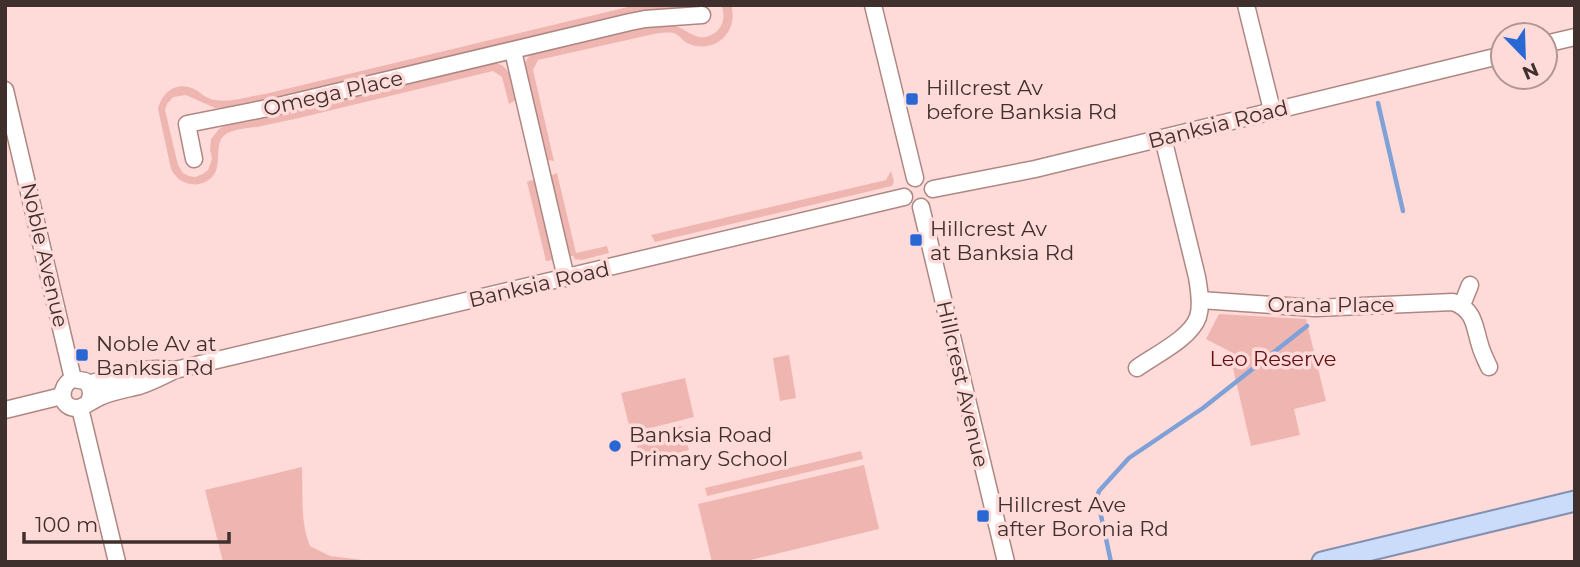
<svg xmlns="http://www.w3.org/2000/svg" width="1580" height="567" viewBox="0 0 1580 567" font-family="Montserrat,sans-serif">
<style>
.green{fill:#efb6b1}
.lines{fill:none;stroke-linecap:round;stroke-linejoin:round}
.stream{stroke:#80a1d8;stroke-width:4.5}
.minor-casing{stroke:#ae8783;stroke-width:19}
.major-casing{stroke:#8390b0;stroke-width:23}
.minor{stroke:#fff;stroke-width:16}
.major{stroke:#cadcfa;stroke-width:19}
.poi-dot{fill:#2867d4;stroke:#fedbd8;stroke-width:2.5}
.labels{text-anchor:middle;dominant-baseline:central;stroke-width:7;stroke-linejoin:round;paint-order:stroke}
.poi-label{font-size:21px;fill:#3f2f2d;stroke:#fedbd8;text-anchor:start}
.street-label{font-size:21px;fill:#3f2f2d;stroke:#fedbd8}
.park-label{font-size:21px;fill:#650e12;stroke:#fedbd8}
</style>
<rect width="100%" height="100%" fill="#fedbd8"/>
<!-- green -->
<g class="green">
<path d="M 636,5 L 681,5 L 674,9 L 509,44 L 237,107 L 215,108 L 186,95 L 173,97 L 167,104 L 165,110 L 178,165 L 183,173 L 189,176 L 195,177 L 203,174 L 208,170 L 212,159 L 210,150 L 211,139 L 219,129 L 229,123 L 269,116 L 495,63 C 512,66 513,85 516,100 L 509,104 L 502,77 L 493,71 C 428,87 364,102 299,118 C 285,121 271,124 257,127 C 248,128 238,129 230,132 C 208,140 228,170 207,181 C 202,184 196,185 191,184 C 182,183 175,177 171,169 L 158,109 C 162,91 178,80 196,90 C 202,94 207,99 215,100 C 231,103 250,96 265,94 Z"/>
<path d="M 721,5 L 731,5 C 734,14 733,24 728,32 C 720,45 704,50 689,44 C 684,42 681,37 676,34 C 670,31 661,33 654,34 L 538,60 L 533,70 L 554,161 L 546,160 L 524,64 L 529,56 L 534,53 C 559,47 584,41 609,35 C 629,31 648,25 668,25 C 684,24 693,42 709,36 C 722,31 727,18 721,5 Z"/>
<polygon points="891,171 894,182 892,186 655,242 651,235 886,180"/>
<polygon points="557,173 576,253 607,246 609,253 582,260 573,259 575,258 573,256 569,256 550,176"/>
<polygon points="531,180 536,181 553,260 546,261 527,182"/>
<polygon points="1219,314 1306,319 1326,401 1294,409 1300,435 1251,446 1229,351 1206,339"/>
<polygon points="789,355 796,398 780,401 773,358"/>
<polygon points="685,378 694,417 631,433 621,393"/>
<polygon points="682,426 689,450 641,463 635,438"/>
<polygon points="861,451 863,459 707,496 705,488"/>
<polygon points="864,465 879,529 742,562 712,562 698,504"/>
<path d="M 302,467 C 303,492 300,522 310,546 L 330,556 L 371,561 L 223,562 L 205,490 Z"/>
</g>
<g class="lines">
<!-- stream -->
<g class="stream">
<polyline points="1378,103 1403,211"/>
<polyline points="1111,562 1097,497 1099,491 1129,458 1203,408 1307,326"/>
</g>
<!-- minor casing -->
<g class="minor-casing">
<g id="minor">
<polyline points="873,5 915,178"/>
<polyline points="1246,5 1272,110"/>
<polyline points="1545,44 1575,37"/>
<polyline points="513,51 566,278"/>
<polyline points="5,90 73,379"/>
<polyline points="194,159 187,124 278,106 630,22 645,19 702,15"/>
<polyline points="933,189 1035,169 1503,55"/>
<polyline points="921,207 1006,562"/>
<path d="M 1200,300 L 1315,308 L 1453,302 C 1475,310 1474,326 1480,345 C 1482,353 1486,360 1489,367"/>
<polyline points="1462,305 1470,285"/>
<path d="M 1137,368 C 1155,355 1191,338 1198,317 C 1202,305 1199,289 1197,277 L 1163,138"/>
<path d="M 88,384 C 121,375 139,366 174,370"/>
<path d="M 89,401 C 93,393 91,386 85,381 L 73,379 C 58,386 59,409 78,408 C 84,407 94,399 102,396 C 114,391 127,389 139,386 C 152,382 163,376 175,370 L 904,197"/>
<polyline points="80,408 117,562"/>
<polyline points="5,410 62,396"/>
</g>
</g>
<!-- major casing -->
<g class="major-casing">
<polyline id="major" points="1322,562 1575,501"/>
</g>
<!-- minor -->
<use href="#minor" class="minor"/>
<!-- major -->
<use href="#major" class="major"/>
</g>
<!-- markers -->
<g class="poi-dot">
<rect x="905" y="92" width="14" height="14" rx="3.5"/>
<rect x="909" y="233" width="14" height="14" rx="3.5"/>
<rect x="75" y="348" width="14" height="14" rx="3.5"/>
<circle cx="615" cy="446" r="7"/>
<rect x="976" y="509" width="14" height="14" rx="3.5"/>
</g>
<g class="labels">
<!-- poi labels -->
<g class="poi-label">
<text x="926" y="87">Hillcrest Av<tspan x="926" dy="24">before Banksia Rd</tspan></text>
<text x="930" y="228">Hillcrest Av<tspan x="930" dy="24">at Banksia Rd</tspan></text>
<text x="96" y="343">Noble Av at<tspan x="96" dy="24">Banksia Rd</tspan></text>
<text x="629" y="434">Banksia Road<tspan x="629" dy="24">Primary School</tspan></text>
<text x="997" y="504">Hillcrest Ave<tspan x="997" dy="24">after Boronia Rd</tspan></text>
</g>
<!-- street labels -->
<g class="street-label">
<text transform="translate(333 93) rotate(-13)">Omega Place</text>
<text transform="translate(1218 124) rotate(-14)">Banksia Road</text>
<text transform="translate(45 255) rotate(77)">Noble Avenue</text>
<text transform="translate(539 284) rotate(-13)">Banksia Road</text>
<text x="1331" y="304">Orana Place</text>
<text transform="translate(963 384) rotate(77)">Hillcrest Avenue</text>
</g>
<!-- park labels -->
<g class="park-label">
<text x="1273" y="358">Leo Reserve</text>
</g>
</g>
<!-- border -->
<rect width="1580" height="567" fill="none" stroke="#3f2f2d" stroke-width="14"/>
<!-- north arrow -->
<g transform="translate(1524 56) rotate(157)"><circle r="33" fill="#fedbd8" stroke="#b29694" stroke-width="2"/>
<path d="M0-5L12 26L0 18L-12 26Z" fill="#2867d4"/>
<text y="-10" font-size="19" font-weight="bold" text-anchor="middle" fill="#3f2f2d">N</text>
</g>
<!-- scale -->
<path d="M24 532v10h205v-10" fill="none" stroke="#3f2f2d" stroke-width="3.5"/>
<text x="35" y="532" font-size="21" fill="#3f2f2d" stroke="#fedbd8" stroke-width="5" paint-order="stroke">100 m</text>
</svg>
